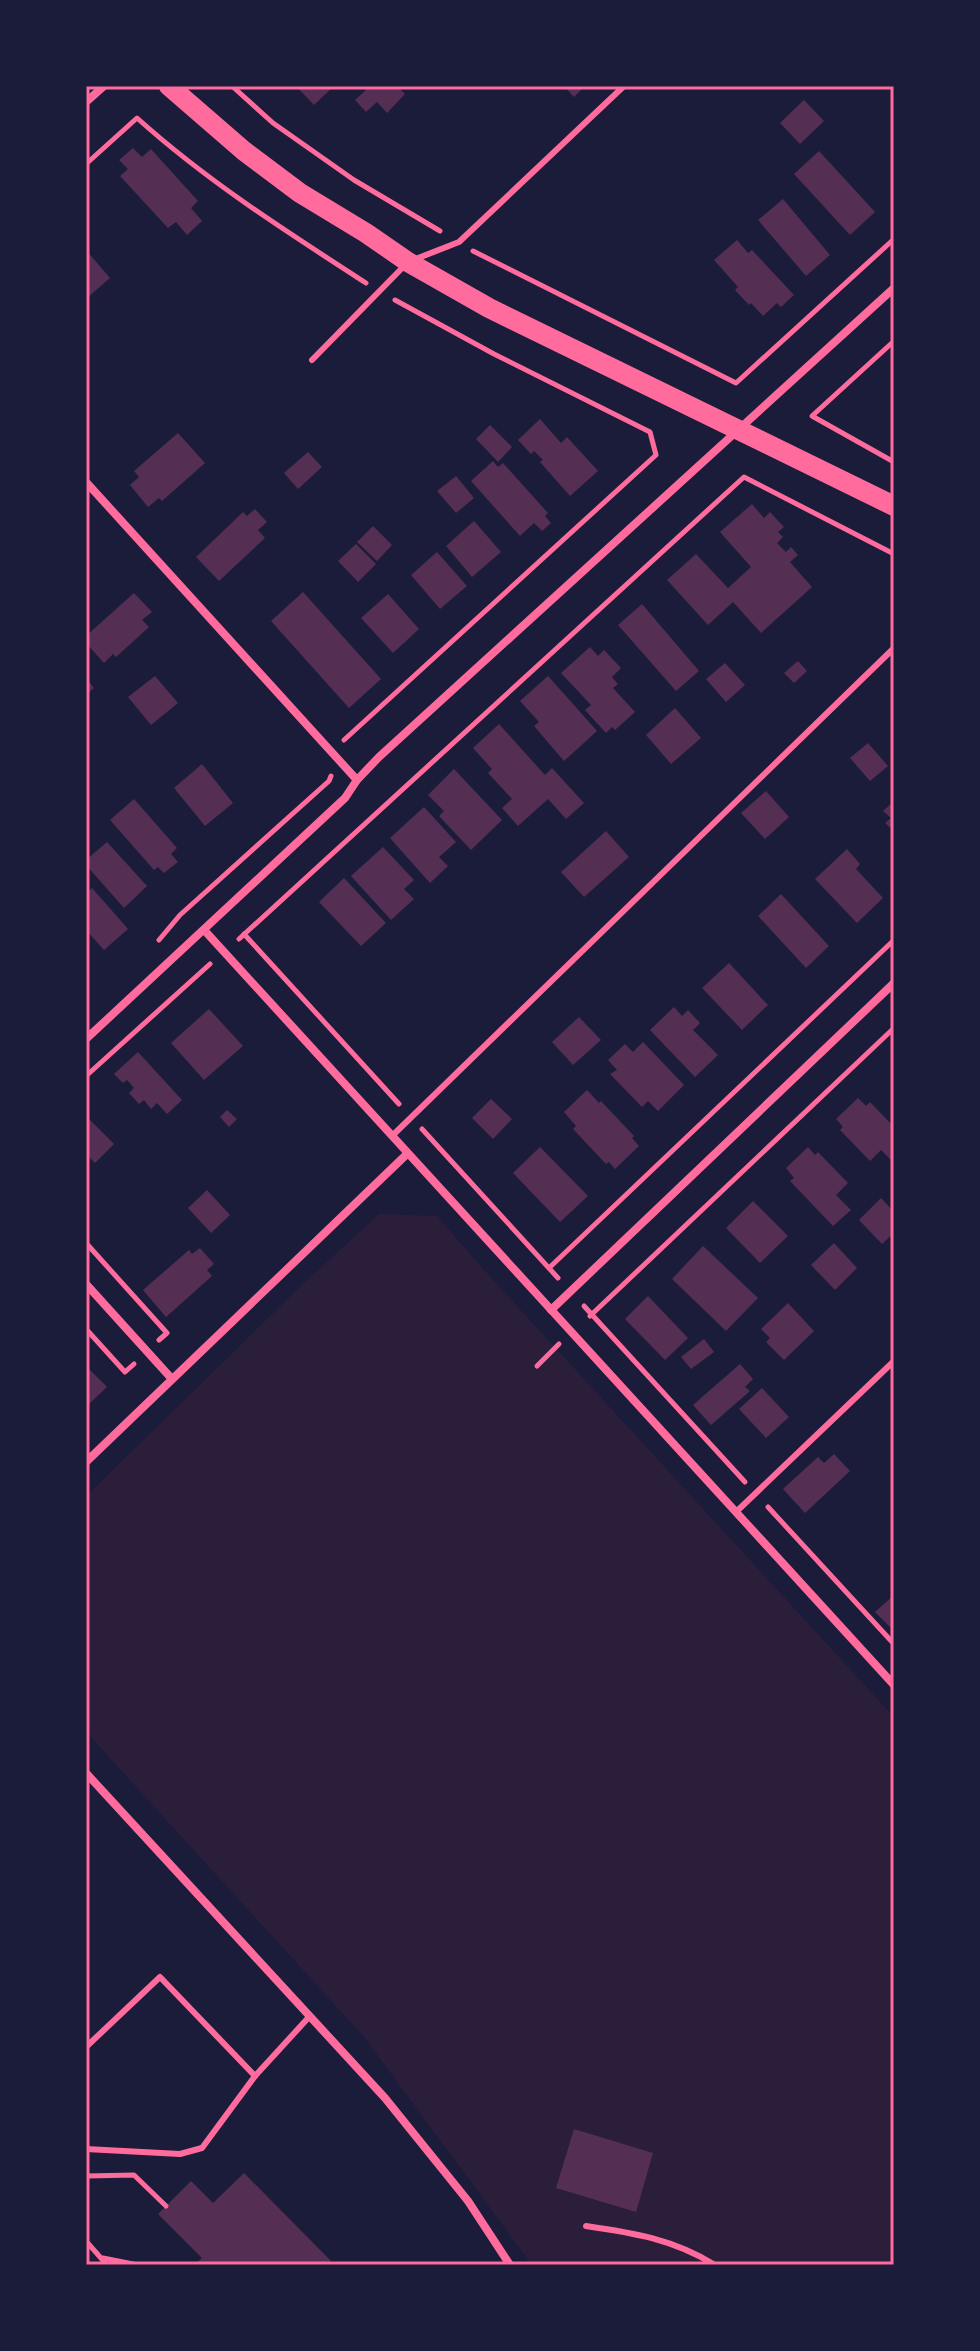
<svg xmlns="http://www.w3.org/2000/svg" width="980" height="2351" viewBox="0 0 980 2351" font-family="'PT Sans Narrow',sans-serif">
<style>
.green{fill:#2a1e3b}
.building{fill:#542f53}
.lines{fill:none;stroke-linecap:round;stroke-linejoin:round}
.path{stroke:#ff6b9d;stroke-width:5}
.service{stroke:#ff6b9d;stroke-width:6}
.minor{stroke:#ff6b9d;stroke-width:8}
.primary{stroke:#ff6b9d;stroke-width:20}
.neatline{fill:none;stroke:#ff6b9d;stroke-width:3}
</style>
<rect width="100%" height="100%" fill="#1b1b3a"/>
<!-- green -->
<polygon class="green" points="379,1214 437,1216 486,1272 894,1717 894,2265 532,2265 364,2037 86,1732 86,1496 305,1282"/>
<!-- building -->
<g class="building">
<polygon points="296,86 334,86 314,105"/>
<polygon points="362,86 397,86 405,94 387,113 377,102 366,112 355,100 366,90"/>
<polygon points="564,86 585,86 574,97"/>
<polygon points="804,100 824,121 800,144 780,123"/>
<polygon points="133,148 142,157 151,149 198,201 191,208 202,221 187,235 176,222 168,228 120,176 128,169 119,160"/>
<polygon points="819,151 875,212 850,235 794,174"/>
<polygon points="783,199 830,255 806,276 758,220"/>
<polygon points="737,240 748,253 752,250 794,295 781,307 777,303 763,316 751,303 749,305 735,290 738,287 714,260"/>
<polygon points="86,250 110,278 87,298 86,296"/>
<polygon points="540,419 561,443 567,437 598,471 570,496 540,462 543,460 534,451 531,454 518,440"/>
<polygon points="490,425 512,447 498,462 476,439"/>
<polygon points="178,433 205,463 162,501 159,498 148,507 130,485 139,477 134,471"/>
<polygon points="308,452 322,467 298,489 284,473"/>
<polygon points="493,461 498,467 503,463 548,513 545,516 551,523 542,531 534,523 520,536 471,481"/>
<polygon points="456,476 474,498 456,513 437,491"/>
<polygon points="752,504 764,518 770,512 784,527 778,532 783,537 777,543 786,552 791,547 798,555 790,562 812,587 761,633 733,602 708,625 667,580 696,554 728,588 751,567 720,532"/>
<polygon points="255,509 267,522 258,530 265,538 219,581 196,557 243,512 247,516"/>
<polygon points="474,521 501,552 472,577 446,546"/>
<polygon points="373,526 392,545 377,561 357,542"/>
<polygon points="356,544 376,564 358,582 338,561"/>
<polygon points="437,552 467,586 440,609 411,575"/>
<polygon points="303,592 381,679 349,708 271,621"/>
<polygon points="134,593 152,612 142,620 149,627 116,657 113,654 104,663 86,643 86,636"/>
<polygon points="388,594 419,629 393,653 361,618"/>
<polygon points="642,604 699,671 676,691 618,625"/>
<polygon points="590,647 598,656 604,650 621,668 612,677 618,684 613,688 635,712 615,730 612,727 606,733 585,710 591,705 561,673"/>
<polygon points="798,661 807,671 794,683 784,673"/>
<polygon points="725,663 745,685 726,702 706,679"/>
<polygon points="155,676 178,703 151,725 128,697"/>
<polygon points="548,676 597,731 564,761 534,726 539,722 520,701"/>
<polygon points="86,678 94,688 86,695"/>
<polygon points="675,708 701,738 671,764 646,735"/>
<polygon points="499,724 545,775 552,768 584,803 566,819 548,799 518,826 502,808 512,799 488,773 492,769 473,748"/>
<polygon points="868,743 888,766 870,781 850,758"/>
<polygon points="202,764 233,803 205,826 174,788"/>
<polygon points="454,769 502,820 471,850 439,816 444,811 428,795"/>
<polygon points="766,791 789,817 765,839 741,813"/>
<polygon points="134,799 177,848 171,854 178,862 164,873 158,867 154,870 110,820"/>
<polygon points="894,801 894,831 885,823 891,818 883,811"/>
<polygon points="424,807 456,842 439,857 448,866 430,883 390,838"/>
<polygon points="606,831 629,857 584,897 561,872"/>
<polygon points="107,842 147,886 124,908 86,865 86,860"/>
<polygon points="383,847 414,880 404,889 414,899 391,920 351,876"/>
<polygon points="847,849 860,864 856,869 883,898 857,923 815,879"/>
<polygon points="344,878 386,923 361,946 319,902"/>
<polygon points="92,888 128,929 104,950 86,930 86,894"/>
<polygon points="781,894 829,946 806,968 758,916"/>
<polygon points="729,963 768,1005 742,1030 702,988"/>
<polygon points="674,1007 682,1016 688,1010 700,1023 693,1030 718,1055 695,1077 650,1030"/>
<polygon points="209,1009 243,1046 204,1080 171,1043"/>
<polygon points="579,1017 601,1040 573,1065 552,1042"/>
<polygon points="643,1042 684,1085 658,1111 648,1101 642,1107 610,1074 617,1070 608,1060 625,1044 633,1052"/>
<polygon points="138,1052 182,1100 167,1114 157,1103 151,1109 144,1100 139,1104 129,1093 134,1088 127,1080 123,1083 114,1074"/>
<polygon points="587,1090 599,1103 601,1101 634,1136 632,1138 639,1146 615,1169 609,1162 606,1164 573,1129 576,1126 564,1112"/>
<polygon points="858,1098 866,1106 870,1102 894,1127 894,1163 881,1150 870,1161 840,1130 843,1127 836,1119"/>
<polygon points="491,1099 512,1119 493,1139 472,1118"/>
<polygon points="227,1110 237,1119 229,1127 220,1117"/>
<polygon points="86,1116 114,1144 95,1163 86,1154"/>
<polygon points="540,1147 588,1196 560,1222 513,1173"/>
<polygon points="808,1147 815,1155 818,1152 848,1183 836,1195 851,1210 833,1226 790,1181 794,1178 786,1168"/>
<polygon points="207,1190 230,1215 211,1233 188,1208"/>
<polygon points="881,1198 894,1212 894,1233 882,1244 859,1220"/>
<polygon points="753,1201 788,1236 760,1263 726,1228"/>
<polygon points="834,1243 857,1268 835,1290 811,1265"/>
<polygon points="703,1246 758,1298 726,1331 672,1279"/>
<polygon points="200,1248 214,1264 207,1270 212,1276 166,1317 143,1290 189,1250 192,1254"/>
<polygon points="648,1296 688,1338 665,1360 625,1319"/>
<polygon points="788,1303 814,1331 784,1360 766,1342 770,1338 761,1329"/>
<polygon points="704,1339 714,1352 691,1369 681,1357"/>
<polygon points="740,1364 753,1379 745,1387 750,1391 711,1425 693,1405"/>
<polygon points="86,1366 107,1387 86,1407"/>
<polygon points="762,1388 789,1417 766,1438 739,1409"/>
<polygon points="834,1454 850,1471 805,1513 783,1489 818,1457 824,1463"/>
<polygon points="894,1595 894,1631 875,1612"/>
<polygon points="574,2129 653,2153 636,2212 556,2188"/>
<polygon points="244,2173 331,2261 326,2265 194,2265 202,2258 158,2214 191,2181 213,2203"/>
</g>
<g class="lines">
<!-- path -->
<g class="path">
<polyline points="232,86 273,123 354,180 440,231"/>
<path d="M 86,164 L 137,118 C 207,181 287,232 366,283"/>
<polyline points="473,251 736,383 894,239"/>
<polyline points="894,341 812,416 894,462"/>
<polyline points="344,740 656,455 650,432 494,354 395,300"/>
<polyline points="244,934 399,1104"/>
<polyline points="239,939 744,477 894,554"/>
<polyline points="159,940 180,915 329,781 331,776"/>
<polyline points="86,1076 210,964"/>
<polyline points="422,1129 558,1278"/>
<polyline points="86,1243 167,1333 159,1340"/>
<polyline points="549,1268 894,940"/>
<polyline points="584,1306 745,1482"/>
<polyline points="590,1316 894,1028"/>
<polyline points="86,1329 125,1372 134,1364"/>
<polyline points="537,1366 559,1344"/>
<polyline points="768,1507 894,1644"/>
<polyline points="86,2176 134,2175 166,2206"/>
<polyline points="86,2241 107,2265"/>
<polyline points="103,2258 138,2265"/>
</g>
<!-- service -->
<g class="service">
<polyline points="312,360 408,262 459,242 624,86"/>
<polyline points="392,1136 894,648"/>
<polyline points="736,1512 894,1361"/>
<polyline points="86,2047 160,1977 255,2076"/>
<polyline points="86,2149 180,2154 202,2148 255,2076 309,2017"/>
<path d="M 586,2226 C 634,2233 673,2239 715,2265"/>
</g>
<!-- minor -->
<g class="minor">
<polyline points="86,102 104,86"/>
<polyline points="86,482 357,780"/>
<polyline points="205,931 894,1685"/>
<polyline points="86,1039 345,798 357,780 379,757 894,288"/>
<polyline points="86,1284 172,1379"/>
<polyline points="551,1310 894,983"/>
<polyline points="86,1462 407,1154"/>
<polyline points="86,1773 385,2098 468,2201 510,2265"/>
</g>
<!-- primary -->
<polyline class="primary" points="169,86 244,151 300,193 366,233 408,262 489,308 894,506"/>
</g>
<!-- border -->
<rect width="980" height="2351" fill="none" stroke="#1b1b3a" stroke-width="176"/>
<rect x="88" y="88" width="804" height="2175" class="neatline"/>
</svg>
